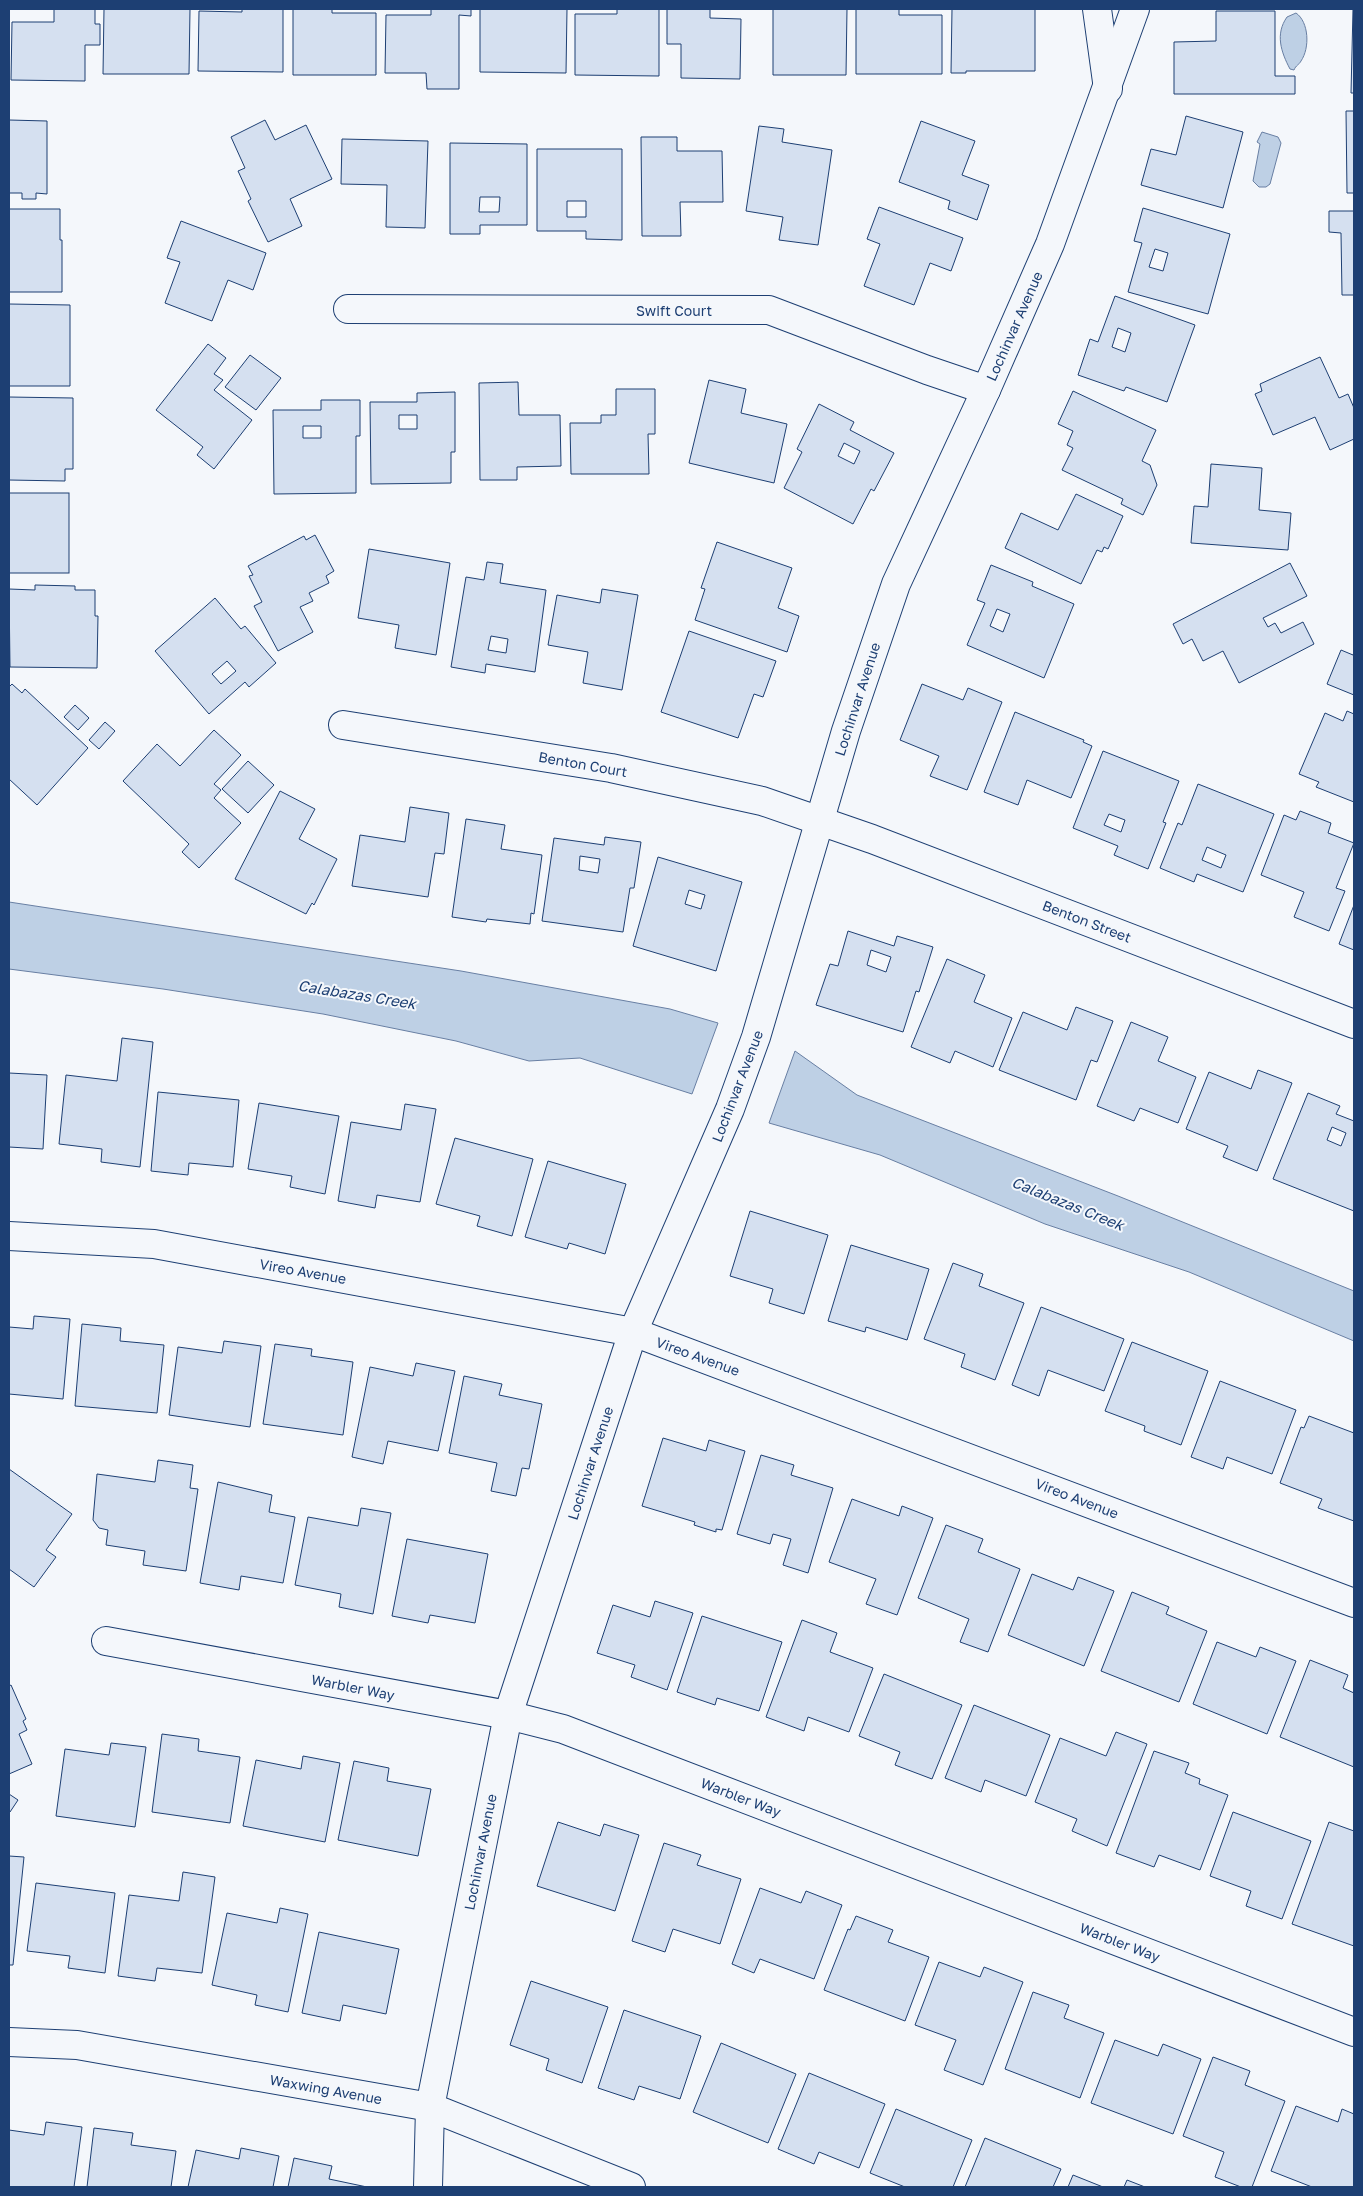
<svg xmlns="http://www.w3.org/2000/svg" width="1363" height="2196" viewBox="0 0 1363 2196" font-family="'Golos Text',sans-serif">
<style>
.water{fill:#bed0e5;stroke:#687fa3}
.building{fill:#d5e0f0;stroke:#1d3f73;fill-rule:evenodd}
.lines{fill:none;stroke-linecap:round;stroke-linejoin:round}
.street-casing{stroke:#1d3f73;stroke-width:30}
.secondary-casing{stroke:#1d3f73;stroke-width:30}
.street{stroke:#f4f7fb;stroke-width:28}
.secondary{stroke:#f4f7fb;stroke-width:28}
.labels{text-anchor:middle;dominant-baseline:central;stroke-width:4;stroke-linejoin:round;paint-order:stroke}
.street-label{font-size:14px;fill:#1d3f73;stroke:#f4f7fb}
.water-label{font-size:15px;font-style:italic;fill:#1d3f73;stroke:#f4f7fb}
</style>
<rect width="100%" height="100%" fill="#f4f7fb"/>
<!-- water -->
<g class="water">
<path d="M 1296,13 C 1309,22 1310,48 1301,61 C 1299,65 1296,65 1294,70 L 1290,69 C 1281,52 1275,34 1287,17 Z"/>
<polygon points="1262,132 1278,137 1281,143 1270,184 1266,187 1259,187 1253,181 1260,144 1257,142"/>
<polygon points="9,902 461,971 670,1009 718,1023 692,1094 580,1058 529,1061 456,1041 323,1014 163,989 9,969"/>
<polygon points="795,1051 857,1095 1118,1196 1354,1291 1354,1341 1189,1272 1045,1224 880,1155 769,1123"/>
</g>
<!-- building -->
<g class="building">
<polygon points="54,9 95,9 95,24 100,24 100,45 85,45 85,81 11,80 12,22 54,22"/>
<polygon points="104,9 190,9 189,74 103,74"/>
<polygon points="242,9 283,9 283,72 198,71 199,11 242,12"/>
<polygon points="293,9 332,9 332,13 376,13 376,75 293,75"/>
<polygon points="431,9 471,9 471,16 459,15 459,89 427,89 426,73 385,73 386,15 431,15"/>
<polygon points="480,9 567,9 566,73 480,72"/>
<polygon points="617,9 659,9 659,76 575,75 575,14 617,14"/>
<polygon points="667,9 710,9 710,18 741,19 740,79 681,78 681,44 667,44"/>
<polygon points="773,9 847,9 846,75 773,75"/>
<polygon points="856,9 899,9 899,15 942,15 942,74 856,74"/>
<polygon points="952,9 1035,9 1035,71 966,71 966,73 951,73"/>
<polygon points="1353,9 1354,9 1354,93 1351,93"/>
<polygon points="1216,11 1275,11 1275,76 1295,76 1295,94 1174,94 1174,42 1216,41"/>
<polygon points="1346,111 1354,111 1354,193 1347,193"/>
<polygon points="1186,116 1243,132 1223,208 1141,185 1151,149 1176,155"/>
<polygon points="9,120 47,121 47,194 36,193 36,199 22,199 22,193 9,193"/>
<polygon points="265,120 275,140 306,125 332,179 290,199 302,226 268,242 248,201 251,199 238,171 245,168 231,137"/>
<polygon points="921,121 975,141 962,175 989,185 977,220 948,209 950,201 899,182"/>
<polygon points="759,126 784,129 782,142 832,150 818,245 779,240 783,217 746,211"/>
<polygon points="641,137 677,137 677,151 722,151 723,202 680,202 681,236 642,236"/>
<polygon points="342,139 428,141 425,228 386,227 387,185 341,184"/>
<path d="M 450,143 L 527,144 L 527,225 L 480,225 L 480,234 L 450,234 ZM 480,197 L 500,197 L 499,212 L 479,212 Z"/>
<path d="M 537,149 L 622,149 L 622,240 L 586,239 L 586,231 L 537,231 ZM 567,201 L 586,201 L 586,217 L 567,217 Z"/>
<polygon points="879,207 963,238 951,271 930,263 914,305 864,286 880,244 867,239"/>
<path d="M 1143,208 L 1230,234 L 1208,314 L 1128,292 L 1142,243 L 1134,241 ZM 1155,249 L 1168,253 L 1163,271 L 1149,267 Z"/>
<polygon points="9,209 60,209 60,240 62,240 62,292 9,292"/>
<polygon points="1329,211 1354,211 1354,295 1342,295 1341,233 1329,232"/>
<polygon points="181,221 266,253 253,290 228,280 212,321 165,303 180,262 167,258"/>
<path d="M 1115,296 L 1195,325 L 1167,402 L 1126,387 L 1124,391 L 1078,375 L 1090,339 L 1098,342 ZM 1118,328 L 1131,333 L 1125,352 L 1112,347 Z"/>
<polygon points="9,304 70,305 70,386 9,386"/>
<polygon points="208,344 226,358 214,374 223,380 214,390 252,420 214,469 197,455 203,447 156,410"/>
<polygon points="250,355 281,378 256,410 225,387"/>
<polygon points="1320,357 1339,398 1348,394 1354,408 1354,439 1330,450 1315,417 1273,435 1255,394 1262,391 1260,384"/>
<polygon points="709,380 746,389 741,413 787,424 774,483 689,463"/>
<polygon points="518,382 519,415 560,415 561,466 517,467 517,480 480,480 479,383"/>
<polygon points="616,389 655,389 655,434 648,434 649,474 571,474 570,423 601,423 601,415 616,415"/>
<polygon points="1073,391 1156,430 1142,461 1150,465 1157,485 1143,515 1121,504 1123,499 1062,470 1073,448 1067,445 1073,431 1058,424"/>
<path d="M 455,392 L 455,452 L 451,452 L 451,483 L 371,484 L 370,402 L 417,402 L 417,393 ZM 399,415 L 417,415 L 417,429 L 399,429 Z"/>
<polygon points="9,397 73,398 73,469 65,469 65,481 9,480"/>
<path d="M 321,400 L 360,400 L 360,436 L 356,436 L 356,493 L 274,494 L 273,410 L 321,410 ZM 303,426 L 321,426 L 321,438 L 303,438 Z"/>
<path d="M 819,404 L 854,422 L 850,430 L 894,453 L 874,491 L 871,489 L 853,524 L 784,488 L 802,452 L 797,449 ZM 844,443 L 860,451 L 854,464 L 838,456 Z"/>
<polygon points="1211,464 1262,468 1259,510 1291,513 1288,550 1191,543 1194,506 1208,507"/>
<rect x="9" y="493" width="60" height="80"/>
<polygon points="1076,494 1123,516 1108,549 1104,547 1102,552 1097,550 1081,584 1005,548 1021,513 1058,530"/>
<polygon points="315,535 334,571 326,576 329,583 309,593 313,601 300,607 313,632 278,651 254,606 262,602 249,576 253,575 248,566 304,536 306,540"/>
<polygon points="717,542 792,568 778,608 799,616 787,652 695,620 705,589 701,588"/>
<polygon points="369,549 450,563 436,655 395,648 399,625 358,618"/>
<path d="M 487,562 L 503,564 L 500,583 L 546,590 L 535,672 L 486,664 L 485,673 L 451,667 L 466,577 L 484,580 ZM 491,636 L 508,639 L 506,653 L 488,650 Z"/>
<polygon points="1290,563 1307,596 1263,618 1268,627 1275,623 1281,633 1303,622 1314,644 1239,683 1223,651 1203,661 1192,639 1183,644 1173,624"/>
<path d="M 991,565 L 1033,582 L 1032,586 L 1074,604 L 1044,678 L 967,645 L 985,603 L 977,600 ZM 997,609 L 1010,614 L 1003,632 L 990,626 Z"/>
<polygon points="35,585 75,586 75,590 95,590 95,616 98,616 97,668 10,667 9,589 35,590"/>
<polygon points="602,589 638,595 622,690 583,683 588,652 548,645 557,595 600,603"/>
<path d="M 215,598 L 241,629 L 245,626 L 276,663 L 249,687 L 245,682 L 209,714 L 155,651 ZM 227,661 L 236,671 L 221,684 L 212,674 Z"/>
<polygon points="689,631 776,661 763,697 754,694 738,738 661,712"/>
<polygon points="1341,650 1353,655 1354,653 1354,695 1327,684"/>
<polygon points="12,684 22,693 25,689 88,748 37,805 9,779 9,687"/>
<polygon points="922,684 963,700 968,688 1002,702 967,790 930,776 939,756 900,740"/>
<polygon points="75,705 89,718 78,730 64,717"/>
<polygon points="1347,711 1354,714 1354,802 1316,787 1319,782 1299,774 1325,713 1343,721"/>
<polygon points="1015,712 1084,740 1083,742 1092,746 1071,798 1027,780 1018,805 984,792"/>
<polygon points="105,722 115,731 99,749 89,740"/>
<polygon points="214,730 241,755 214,784 221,790 214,798 241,823 199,868 182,852 189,844 123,781 157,744 180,766"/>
<path d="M 1103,751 L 1179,781 L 1163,822 L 1166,823 L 1148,869 L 1114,855 L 1118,846 L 1073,828 ZM 1109,814 L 1125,820 L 1121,832 L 1104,825 Z"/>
<polygon points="248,761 274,785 248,813 222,789"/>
<path d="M 1198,784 L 1274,814 L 1243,892 L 1197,874 L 1194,882 L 1160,868 L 1178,823 L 1182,825 ZM 1207,847 L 1226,855 L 1221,868 L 1202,860 Z"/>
<polygon points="280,791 315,809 299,839 337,859 314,905 312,903 306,914 235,879"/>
<polygon points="410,807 449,813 444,854 435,853 428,897 352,886 360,835 405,842"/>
<polygon points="1300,811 1331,823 1328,833 1354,843 1336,888 1345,891 1329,931 1294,917 1304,892 1261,875 1284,815 1296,820"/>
<polygon points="466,819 505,825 501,849 542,855 534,914 531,913 530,924 487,919 486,922 452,917"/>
<path d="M 605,837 L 641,842 L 634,888 L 630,888 L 623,932 L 542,921 L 554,838 L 604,845 ZM 580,856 L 600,859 L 598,873 L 579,870 Z"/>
<path d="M 658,857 L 742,882 L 716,971 L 633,946 ZM 689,890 L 705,895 L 701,909 L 685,904 Z"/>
<polygon points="1354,905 1354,950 1339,944"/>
<path d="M 848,931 L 894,946 L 897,936 L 933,947 L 919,992 L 916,991 L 903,1032 L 816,1005 L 830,964 L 838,966 ZM 871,950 L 891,957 L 886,972 L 867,965 Z"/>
<polygon points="947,959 985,975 974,1002 1012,1018 993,1067 955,1051 950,1063 911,1047"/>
<polygon points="1076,1007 1113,1021 1097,1062 1091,1060 1076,1100 999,1070 1023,1012 1067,1030"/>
<polygon points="1131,1022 1168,1037 1158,1061 1196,1077 1178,1123 1140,1108 1134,1121 1097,1106"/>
<polygon points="122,1038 153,1042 140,1167 101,1162 102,1149 59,1144 66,1075 117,1081"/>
<polygon points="1258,1070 1292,1083 1257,1171 1223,1157 1228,1146 1186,1129 1209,1072 1251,1089"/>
<polygon points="9,1073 47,1075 43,1149 9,1147"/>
<polygon points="158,1092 239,1100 233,1167 189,1163 188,1175 151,1171"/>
<path d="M 1308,1093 L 1340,1106 L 1336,1114 L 1354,1121 L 1354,1211 L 1273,1179 ZM 1332,1127 L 1346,1133 L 1341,1146 L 1327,1140 Z"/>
<polygon points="259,1103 339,1116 325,1194 290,1187 292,1176 248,1169"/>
<polygon points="405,1104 436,1109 420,1202 377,1195 375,1208 338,1201 351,1122 401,1130"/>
<polygon points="455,1138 533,1159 512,1236 477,1226 480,1216 436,1204"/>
<polygon points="548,1161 626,1184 605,1254 569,1243 567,1249 525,1237"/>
<polygon points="750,1211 828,1235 804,1314 769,1303 773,1289 730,1276"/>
<polygon points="851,1245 929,1269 907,1340 866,1327 865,1332 828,1321"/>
<polygon points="953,1263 983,1274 979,1286 1024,1303 995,1380 961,1367 965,1354 924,1339"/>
<polygon points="1041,1307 1124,1339 1104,1391 1048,1370 1039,1396 1012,1385"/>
<polygon points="34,1316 70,1319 63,1399 9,1394 9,1327 33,1329"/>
<polygon points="82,1324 121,1328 120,1341 164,1345 157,1413 75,1406"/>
<polygon points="224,1341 261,1346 250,1427 169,1415 178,1347 222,1353"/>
<polygon points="1132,1342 1208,1371 1181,1445 1144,1431 1145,1426 1105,1411"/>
<polygon points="275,1344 312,1349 311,1356 353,1362 343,1435 263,1424"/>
<polygon points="416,1363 455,1371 438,1451 388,1441 383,1464 352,1457 370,1367 413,1376"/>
<polygon points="464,1376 502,1384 499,1395 542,1404 529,1469 522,1468 516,1496 491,1491 497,1463 449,1453"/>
<polygon points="1220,1381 1296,1410 1272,1474 1227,1457 1223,1469 1191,1457"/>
<polygon points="1309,1416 1354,1433 1354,1521 1318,1508 1322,1499 1280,1483 1301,1427 1304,1428"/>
<polygon points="663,1438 706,1451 709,1440 745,1451 722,1530 716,1529 716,1532 694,1525 695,1522 642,1506"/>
<polygon points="761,1455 794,1465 791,1475 833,1488 808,1573 783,1565 791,1539 773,1534 770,1544 737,1534"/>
<polygon points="158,1460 193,1465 190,1488 198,1489 186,1571 143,1565 145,1551 106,1545 108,1530 99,1528 93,1520 97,1474 155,1482"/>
<polygon points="9,1469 72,1514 46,1550 56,1557 34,1587 9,1569"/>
<polygon points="218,1482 272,1495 269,1512 295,1517 283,1583 241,1576 239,1590 200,1583"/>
<polygon points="852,1499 899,1516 902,1506 933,1518 897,1615 866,1604 876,1579 829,1562"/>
<polygon points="361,1508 391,1513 373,1614 339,1607 341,1594 295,1585 308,1517 358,1526"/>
<polygon points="946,1525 983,1539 978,1552 1020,1569 988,1652 960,1642 969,1619 918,1598"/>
<polygon points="407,1539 488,1554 475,1623 430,1615 428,1623 392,1616"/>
<polygon points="1032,1574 1073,1590 1078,1577 1114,1591 1084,1666 1008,1635"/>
<polygon points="1132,1592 1169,1607 1166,1614 1207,1631 1179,1702 1101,1671"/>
<polygon points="655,1601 693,1613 667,1690 631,1677 635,1665 597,1653 613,1605 650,1617"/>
<polygon points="702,1616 782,1642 759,1711 717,1698 715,1705 677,1692"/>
<polygon points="802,1620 837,1633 830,1652 873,1668 849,1732 808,1717 804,1731 766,1717"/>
<polygon points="1217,1642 1256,1657 1260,1647 1296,1661 1267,1734 1193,1704"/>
<polygon points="1310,1660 1348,1675 1343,1688 1354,1693 1354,1767 1280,1737"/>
<polygon points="884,1674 962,1705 932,1779 895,1765 900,1752 859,1736"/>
<polygon points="11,1685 26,1719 23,1721 27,1730 19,1734 32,1764 9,1774 9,1686"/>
<polygon points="974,1705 1050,1735 1026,1796 985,1780 981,1792 945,1778"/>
<polygon points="1116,1732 1147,1744 1107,1846 1072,1831 1077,1819 1035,1802 1060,1738 1106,1756"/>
<polygon points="162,1734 199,1739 198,1751 240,1757 230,1823 152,1812"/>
<polygon points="111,1743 146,1747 135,1827 56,1816 65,1749 109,1755"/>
<polygon points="1154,1751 1189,1763 1185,1773 1200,1779 1199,1784 1228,1795 1200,1870 1159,1855 1154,1867 1116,1853"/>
<polygon points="303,1756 340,1763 325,1842 243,1826 256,1760 301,1769"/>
<polygon points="354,1761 389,1768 387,1781 431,1789 418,1856 338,1840"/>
<polygon points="9,1794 18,1800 10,1812 9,1811"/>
<polygon points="1233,1812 1311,1841 1282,1919 1246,1906 1251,1891 1210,1876"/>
<polygon points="558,1822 600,1836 604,1824 639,1835 615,1911 537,1886"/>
<polygon points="1329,1822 1354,1831 1354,1946 1292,1924"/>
<polygon points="664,1843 701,1855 697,1865 741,1879 720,1944 673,1929 665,1952 632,1941"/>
<polygon points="9,1856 24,1857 13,1965 9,1965"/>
<polygon points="183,1872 215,1877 202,1973 157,1968 155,1981 118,1976 129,1895 179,1901"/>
<polygon points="36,1883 115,1893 105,1973 68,1968 70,1956 27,1951"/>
<polygon points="760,1888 801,1903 806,1891 842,1905 814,1979 760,1959 754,1973 732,1964"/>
<polygon points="280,1908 308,1914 288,2012 255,2005 257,1995 212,1985 227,1913 277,1923"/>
<polygon points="856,1916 893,1930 888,1942 929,1957 905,2021 824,1990 848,1929 850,1930"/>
<polygon points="319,1932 399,1949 386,2014 343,2005 340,2021 302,2013"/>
<polygon points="939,1962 980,1977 984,1967 1023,1982 983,2085 944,2070 956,2040 915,2025"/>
<polygon points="531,1981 608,2007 582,2083 546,2070 549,2059 510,2045"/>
<polygon points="1033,1992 1069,2005 1064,2018 1104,2033 1080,2098 1005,2069"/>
<polygon points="624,2010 701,2036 680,2099 639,2086 634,2100 598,2088"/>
<polygon points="1115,2040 1158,2056 1163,2044 1201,2059 1173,2134 1091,2103"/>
<polygon points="721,2043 796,2074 768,2143 693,2112"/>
<polygon points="1213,2057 1250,2071 1245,2085 1285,2101 1252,2187 1241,2187 1215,2177 1224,2152 1183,2136"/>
<polygon points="809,2073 885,2104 859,2168 819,2152 814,2164 778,2149"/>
<polygon points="1296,2106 1338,2122 1342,2109 1354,2114 1354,2187 1312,2187 1271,2171"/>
<polygon points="896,2109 972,2140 953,2187 905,2187 870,2173"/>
<polygon points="46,2122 82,2127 74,2187 9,2187 9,2130 44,2135"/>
<polygon points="94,2128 133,2133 131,2145 176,2151 171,2187 87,2187"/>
<polygon points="985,2138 1061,2169 1053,2187 965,2187"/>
<polygon points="241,2148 279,2156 273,2187 188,2187 196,2150 239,2159"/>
<polygon points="294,2158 332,2166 329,2179 367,2187 288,2187"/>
<polygon points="1073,2175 1103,2187 1068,2187"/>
<polygon points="1127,2180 1145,2187 1124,2187"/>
</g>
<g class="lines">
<!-- street casing -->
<g class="street-casing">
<g id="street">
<polyline points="1097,9 1108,89"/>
<polyline points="348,309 769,310 927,370 986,390"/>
<polyline points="343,725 611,768 762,801 872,839 1354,1024"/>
<polyline points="9,1236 154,1244 633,1332 1354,1603"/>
<polyline points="106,1641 508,1715 563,1729 1354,2032"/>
<polyline points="9,2042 77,2045 430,2107 631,2187"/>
</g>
</g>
<!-- secondary casing -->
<g class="secondary-casing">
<polyline id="secondary" points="428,2187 430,2107 508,1715 633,1332 730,1109 756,1037 846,731 896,584 986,390 1050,244 1135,9"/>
</g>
<!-- street -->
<use href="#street" class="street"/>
<!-- secondary -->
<use href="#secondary" class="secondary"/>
</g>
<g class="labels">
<!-- street labels -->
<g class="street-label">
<text x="674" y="310">Swift Court</text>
<text transform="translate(1014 326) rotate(-66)">Lochinvar Avenue</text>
<text transform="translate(857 699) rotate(-72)">Lochinvar Avenue</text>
<text transform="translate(583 764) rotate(10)">Benton Court</text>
<text transform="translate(1087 921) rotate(21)">Benton Street</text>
<text transform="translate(737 1086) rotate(-69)">Lochinvar Avenue</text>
<text transform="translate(303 1271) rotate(10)">Vireo Avenue</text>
<text transform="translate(698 1356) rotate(20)">Vireo Avenue</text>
<text transform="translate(590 1463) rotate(-72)">Lochinvar Avenue</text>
<text transform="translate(1077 1498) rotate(21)">Vireo Avenue</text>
<text transform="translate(353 1687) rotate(11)">Warbler Way</text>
<text transform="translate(741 1797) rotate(21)">Warbler Way</text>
<text transform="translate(480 1852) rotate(-79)">Lochinvar Avenue</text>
<text transform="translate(1120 1942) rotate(21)">Warbler Way</text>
<text transform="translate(326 2089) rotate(10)">Waxwing Avenue</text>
</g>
<!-- water labels -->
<g class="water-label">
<text transform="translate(357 994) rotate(9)">Calabazas Creek</text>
<text transform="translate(1068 1203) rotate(22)">Calabazas Creek</text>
</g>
</g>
<!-- border -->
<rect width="1363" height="2196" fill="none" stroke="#1d3f73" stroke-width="20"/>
</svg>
